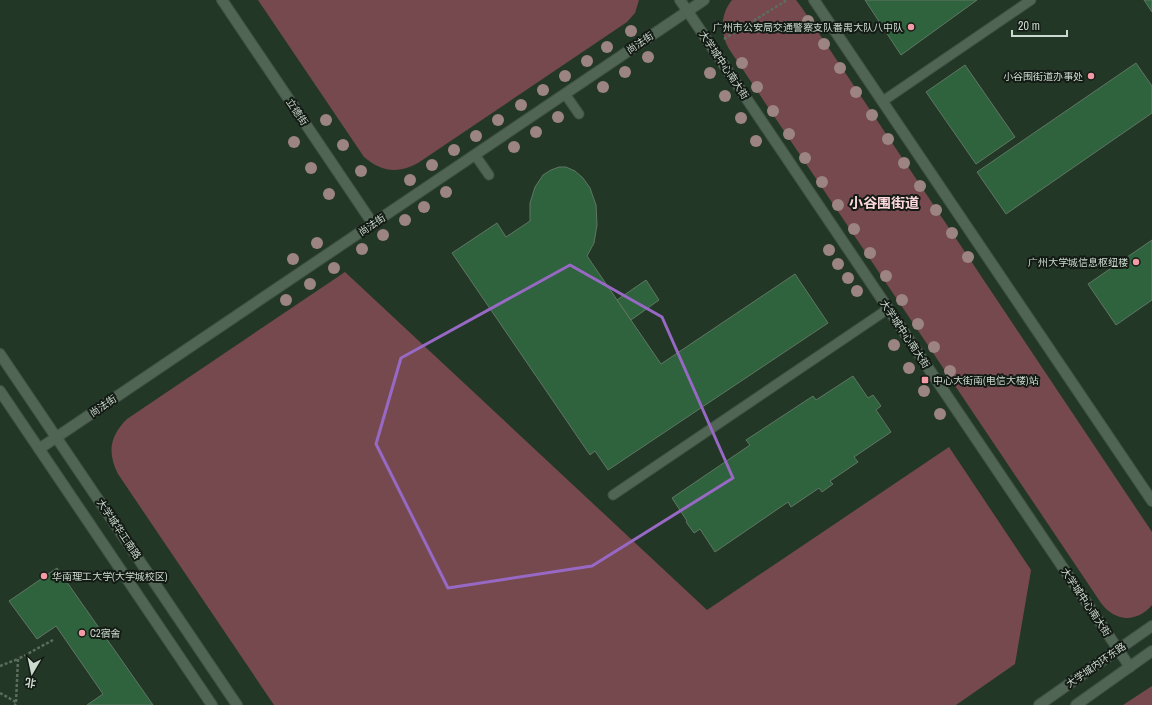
<svg xmlns="http://www.w3.org/2000/svg" width="1152" height="705" viewBox="0 0 1152 705" font-family="'Archivo Narrow','Noto Sans SC',sans-serif">
<style>
.green{fill:#76494f}
.building{fill:#2f633d;stroke:#607664}
.lines{fill:none;stroke-linecap:round;stroke-linejoin:round}
.service-casing{stroke:#405244;stroke-width:11}
.tertiary-casing{stroke:#405244;stroke-width:12}
.secondary-casing{stroke:#405244;stroke-width:12}
.path{stroke:#5c6d5f;stroke-width:2.5;stroke-dasharray:3 2;stroke-linecap:butt}
.service{stroke:#506554;stroke-width:9}
.tertiary{stroke:#506554;stroke-width:10}
.secondary{stroke:#506554;stroke-width:10}
.tree{fill:#9b8481}
.marked{fill:none;stroke:#9769c4;stroke-width:3;stroke-linejoin:round}
.poi-dot{fill:#f39aa7;stroke:#131b14;stroke-width:1.5}
.labels{text-anchor:middle;dominant-baseline:central;stroke-width:4;stroke-linejoin:round;paint-order:stroke}
.poi-label{font-size:10px;fill:#ccd9ce;stroke:#131b14;text-anchor:end}
.street-label{font-size:10px;fill:#ccd9ce;stroke:#131b14}
.district-label{font-size:14px;font-weight:bold;fill:#fdd9dd;stroke:#131b14}
</style>
<rect width="100%" height="100%" fill="#233727"/>
<!-- green -->
<g class="green">
<path d="M 258,0 L 639,0 L 635,13 L 627,22 L 418,163 C 398,174 382,172 364,157 Z"/>
<path d="M 732,0 L 796,0 L 802,8 L 1152,532 L 1152,605 C 1137,623 1115,622 1101,603 L 729,49 C 720,33 720,15 732,0 Z"/>
<path d="M 345,272 L 707,610 L 949,447 L 1031,570 L 1015,664 L 956,705 L 274,705 L 118,474 C 107,452 110,436 127,419 Z"/>
<polygon points="1152,686 1152,705 1123,705"/>
</g>
<!-- building -->
<g class="building">
<polygon points="865,0 977,0 901,55"/>
<polygon points="1144,0 1152,0 1152,12"/>
<polygon points="1136,63 1152,86 1152,113 1006,214 977,172"/>
<polygon points="965,65 1015,137 976,164 926,92"/>
<polygon points="559,167 566,167 575,171 583,178 590,188 596,205 597,225 594,243 587,256 661,364 795,274 828,323 608,470 595,451 590,455 452,253 497,223 506,237 530,221 530,203 535,187 543,175 551,170"/>
<polygon points="1152,240 1152,300 1116,325 1088,284"/>
<polygon points="646,280 659,300 631,320 617,300"/>
<polygon points="853,376 868,398 873,395 881,406 876,410 891,432 854,457 858,462 830,481 833,484 822,492 819,488 791,507 788,502 715,552 700,529 694,533 686,522 687,521 672,498 750,445 746,440 813,396 816,400"/>
<polygon points="57,568 153,705 87,705 103,694 56,626 37,639 9,601"/>
</g>
<g class="lines">
<!-- service casing -->
<g class="service-casing">
<g id="service">
<polyline points="565,94 579,114"/>
<polyline points="883,101 1031,0"/>
<polyline points="475,155 489,175"/>
<polyline points="613,495 888,309"/>
</g>
</g>
<!-- tertiary casing -->
<g class="tertiary-casing">
<g id="tertiary">
<polyline points="222,0 373,224"/>
<polyline points="39,449 704,0"/>
</g>
</g>
<!-- secondary casing -->
<g class="secondary-casing">
<g id="secondary">
<polyline points="680,0 1130,667"/>
<polyline points="814,0 1152,501"/>
<polyline points="0,354 237,705"/>
<polyline points="0,391 212,705"/>
<polyline points="1039,705 1152,626"/>
<polyline points="1076,705 1152,651"/>
</g>
</g>
<!-- path -->
<g class="path">
<polyline points="724,39 787,0"/>
<polyline points="0,666 18,659"/>
<polyline points="0,693 16,702 15,705"/>
<polyline points="16,702 18,659 53,640"/>
</g>
<!-- service -->
<use href="#service" class="service"/>
<!-- tertiary -->
<use href="#tertiary" class="tertiary"/>
<!-- secondary -->
<use href="#secondary" class="secondary"/>
</g>
<!-- trees -->
<g class="tree">
<circle cx="808" cy="21" r="6"/>
<circle cx="631" cy="31" r="6"/>
<circle cx="824" cy="44" r="6"/>
<circle cx="607" cy="47" r="6"/>
<circle cx="648" cy="57" r="6"/>
<circle cx="587" cy="61" r="6"/>
<circle cx="742" cy="63" r="6"/>
<circle cx="840" cy="68" r="6"/>
<circle cx="625" cy="72" r="6"/>
<circle cx="710" cy="73" r="6"/>
<circle cx="565" cy="76" r="6"/>
<circle cx="603" cy="87" r="6"/>
<circle cx="757" cy="87" r="6"/>
<circle cx="543" cy="90" r="6"/>
<circle cx="856" cy="92" r="6"/>
<circle cx="725" cy="96" r="6"/>
<circle cx="521" cy="105" r="6"/>
<circle cx="773" cy="111" r="6"/>
<circle cx="872" cy="115" r="6"/>
<circle cx="558" cy="117" r="6"/>
<circle cx="741" cy="118" r="6"/>
<circle cx="326" cy="120" r="6"/>
<circle cx="498" cy="120" r="6"/>
<circle cx="536" cy="132" r="6"/>
<circle cx="789" cy="134" r="6"/>
<circle cx="476" cy="136" r="6"/>
<circle cx="888" cy="139" r="6"/>
<circle cx="756" cy="141" r="6"/>
<circle cx="294" cy="142" r="6"/>
<circle cx="343" cy="145" r="6"/>
<circle cx="514" cy="147" r="6"/>
<circle cx="454" cy="150" r="6"/>
<circle cx="805" cy="158" r="6"/>
<circle cx="904" cy="163" r="6"/>
<circle cx="432" cy="165" r="6"/>
<circle cx="311" cy="168" r="6"/>
<circle cx="361" cy="171" r="6"/>
<circle cx="410" cy="180" r="6"/>
<circle cx="822" cy="182" r="6"/>
<circle cx="920" cy="186" r="6"/>
<circle cx="446" cy="192" r="6"/>
<circle cx="329" cy="194" r="6"/>
<circle cx="838" cy="205" r="6"/>
<circle cx="424" cy="207" r="6"/>
<circle cx="936" cy="210" r="6"/>
<circle cx="405" cy="220" r="6"/>
<circle cx="854" cy="229" r="6"/>
<circle cx="952" cy="233" r="6"/>
<circle cx="383" cy="235" r="6"/>
<circle cx="317" cy="243" r="6"/>
<circle cx="362" cy="249" r="6"/>
<circle cx="829" cy="250" r="6"/>
<circle cx="870" cy="253" r="6"/>
<circle cx="968" cy="257" r="6"/>
<circle cx="293" cy="259" r="6"/>
<circle cx="838" cy="264" r="6"/>
<circle cx="334" cy="268" r="6"/>
<circle cx="886" cy="276" r="6"/>
<circle cx="848" cy="278" r="6"/>
<circle cx="310" cy="284" r="6"/>
<circle cx="857" cy="291" r="6"/>
<circle cx="286" cy="300" r="6"/>
<circle cx="902" cy="300" r="6"/>
<circle cx="918" cy="324" r="6"/>
<circle cx="894" cy="345" r="6"/>
<circle cx="934" cy="347" r="6"/>
<circle cx="909" cy="368" r="6"/>
<circle cx="950" cy="371" r="6"/>
<circle cx="924" cy="391" r="6"/>
<circle cx="940" cy="414" r="6"/>
</g>
<!-- marked area -->
<path class="marked" d="M 570,265 L 662,317 L 733,478 L 592,566 L 448,588 L 376,444 L 401,358 Z"/>
<!-- markers -->
<g class="poi-dot">
<circle cx="911" cy="27" r="4"/>
<circle cx="1091" cy="76" r="4"/>
<circle cx="1136" cy="262" r="4"/>
<rect x="921" y="376" width="8" height="8" rx="2"/>
<circle cx="44" cy="576" r="4"/>
<circle cx="82" cy="633" r="4"/>
</g>
<g class="labels">
<!-- poi labels -->
<g class="poi-label">
<text x="903" y="27">广州市公安局交通警察支队番禺大队八中队</text>
<text x="1083" y="76">小谷围街道办事处</text>
<text x="1128" y="262">广州大学城信息枢纽楼</text>
<text x="933" y="380" text-anchor="start">中心大街南(电信大楼)站</text>
<text x="52" y="576" text-anchor="start">华南理工大学(大学城校区)</text>
<text x="90" y="633" text-anchor="start">C2宿舍</text>
</g>
<!-- street labels -->
<g class="street-label">
<text transform="translate(640 43) rotate(-34)">尚法街</text>
<text transform="translate(724 65) rotate(56)">大学城中心南大街</text>
<text transform="translate(297 112) rotate(56)">立德街</text>
<text transform="translate(372 225) rotate(-34)">尚法街</text>
<text transform="translate(905 334) rotate(56)">大学城中心南大街</text>
<text transform="translate(103 406) rotate(-34)">尚法街</text>
<text transform="translate(119 529) rotate(56)">大学城华工南路</text>
<text transform="translate(1086 602) rotate(56)">大学城中心南大街</text>
<text transform="translate(1096 665) rotate(-35)">大学城内环东路</text>
</g>
<!-- district labels -->
<g class="district-label">
<text x="884" y="203">小谷围街道</text>
</g>
</g>
<!-- north arrow -->
<g transform="translate(32 673) rotate(189)" stroke="#131b14" stroke-width="3" paint-order="stroke">
<path d="M0-3L7 15L0 10L-7 15Z" fill="#ccd9ce"/>
<text y="-6" font-size="11" font-weight="bold" text-anchor="middle" fill="#ccd9ce">北</text>
</g>
<!-- scale -->
<path d="M1012 30v6h55v-6" fill="none" stroke="#ccd9ce" stroke-width="2"/>
<text x="1018" y="30" font-size="12" fill="#ccd9ce" stroke="#131b14" stroke-width="3" paint-order="stroke">20 m</text>
</svg>
